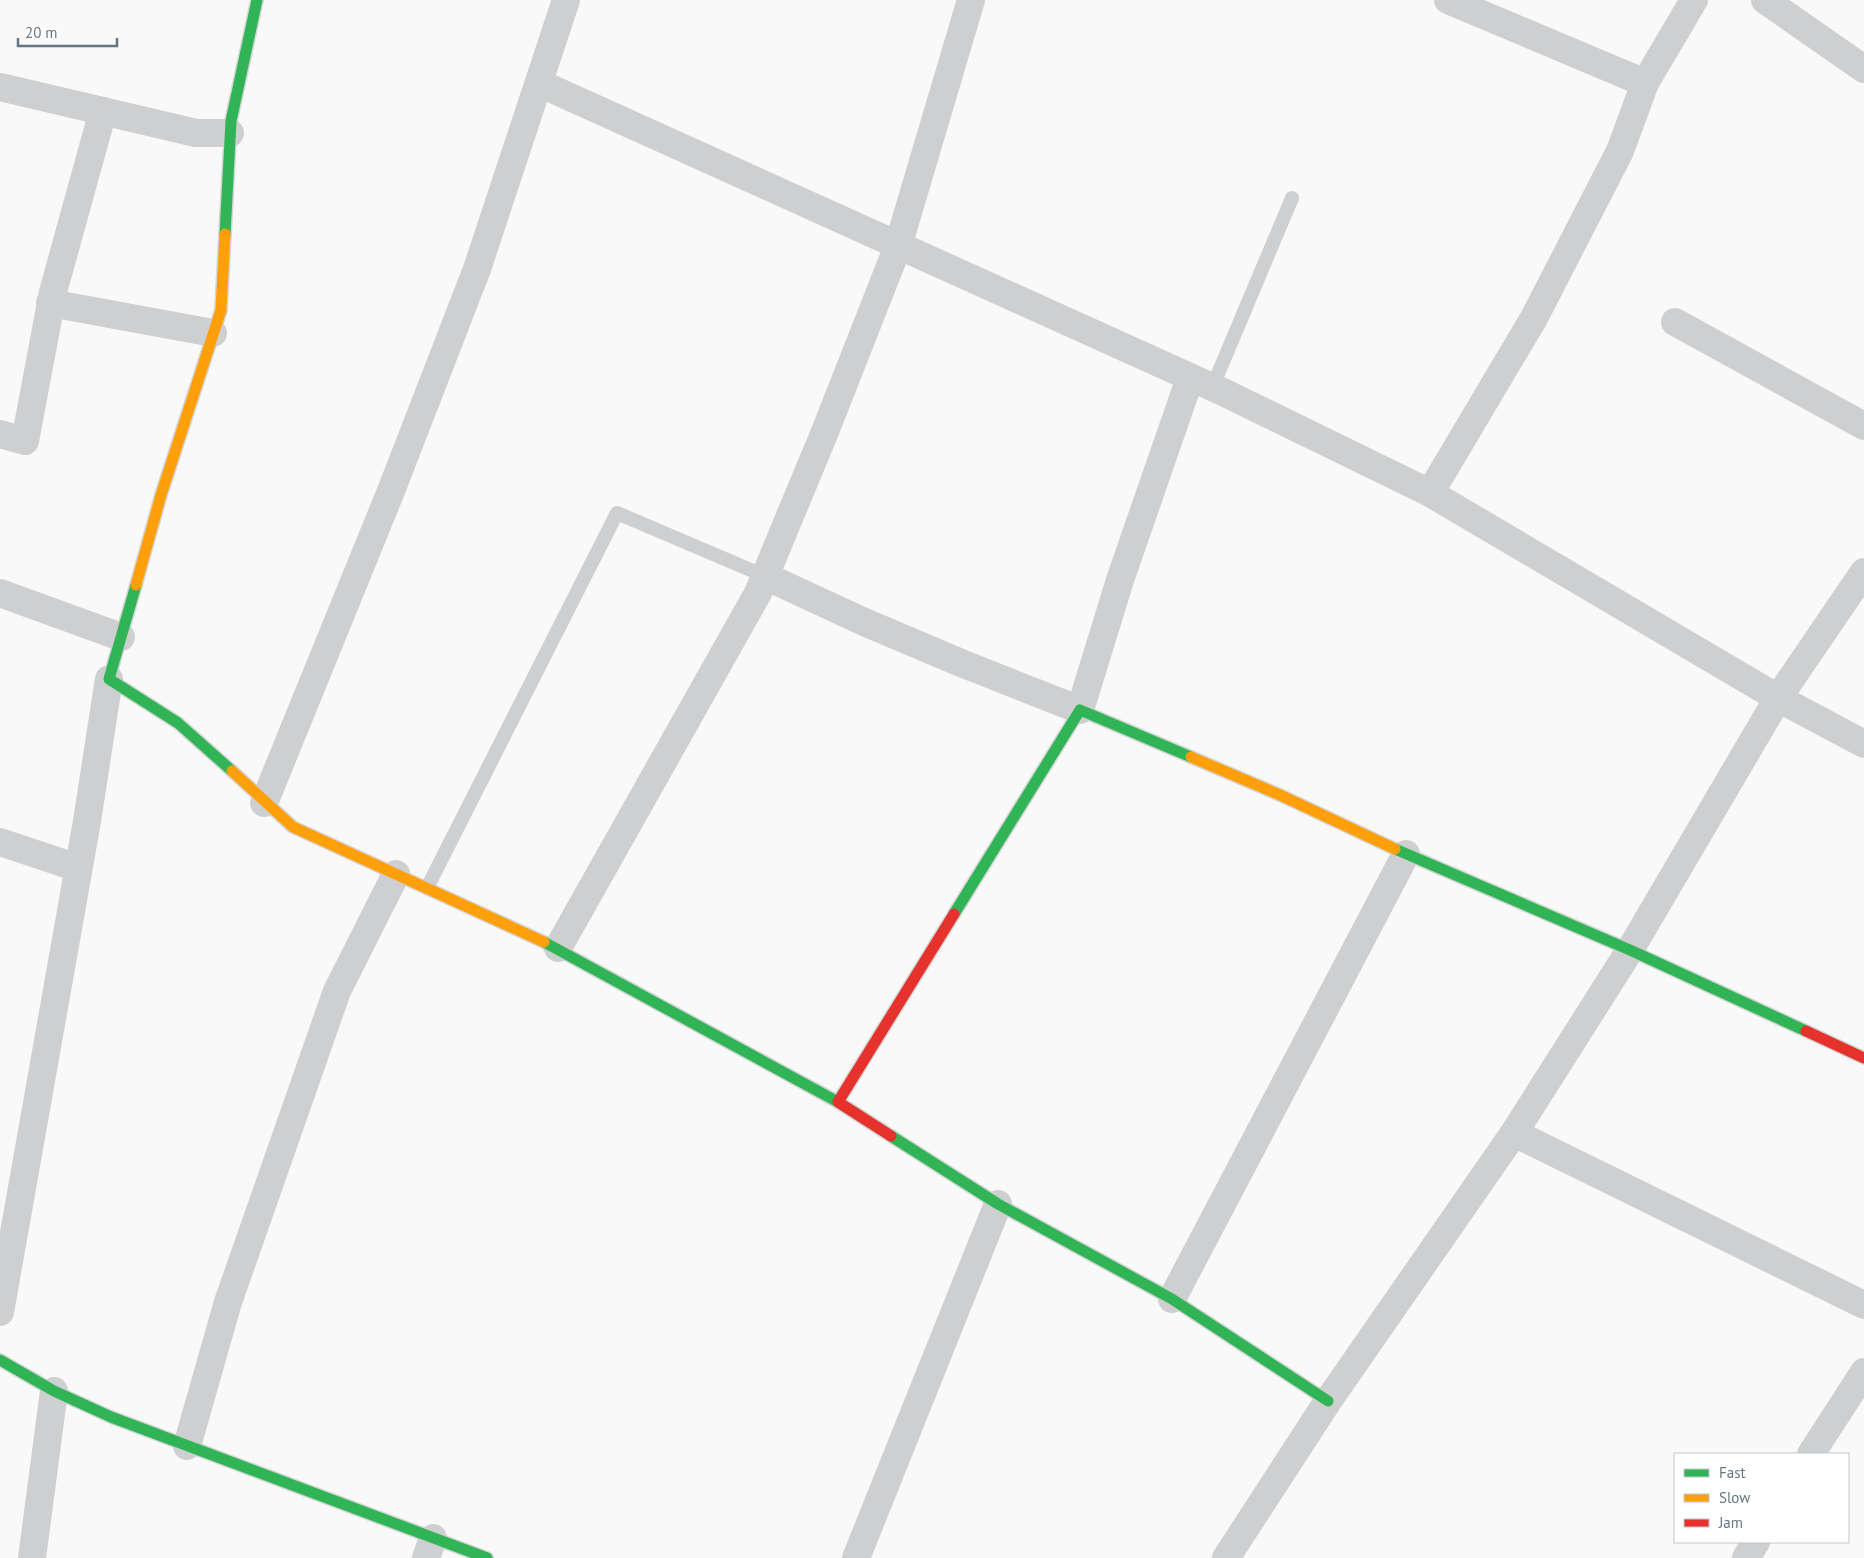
<svg xmlns="http://www.w3.org/2000/svg" width="1864" height="1558" viewBox="0 0 1864 1558" font-family="'PT Sans',sans-serif">
<style>
.lines{fill:none;stroke-linecap:round;stroke-linejoin:round}
.fast-casing{stroke:#d5d6d7;stroke-width:14}
.slow-casing{stroke:#d5d6d7;stroke-width:14}
.jam-casing{stroke:#d5d6d7;stroke-width:14}
.lane{stroke:#cecfd0;stroke-width:14}
.street{stroke:#cecfd0;stroke-width:28}
.fast{stroke:#30b455;stroke-width:11}
.slow{stroke:#ff9f0a;stroke-width:11}
.jam{stroke:#e5322d;stroke-width:11}
</style>
<rect width="100%" height="100%" fill="#f9f9f9"/>
<g class="lines">
<!-- fast casing -->
<g class="fast-casing">
<g id="fast">
<polyline points="225,234 231,121 257,0"/>
<polyline points="136,585 109,679 178,723 232,771"/>
<polyline points="1395,849 1630,950 1806,1031"/>
<polyline points="954,914 1080,710 1191,757"/>
<polyline points="544,942 838,1102"/>
<polyline points="891,1136 998,1204 1172,1299 1328,1401"/>
<polyline points="0,1360 54,1391 111,1417 487,1558"/>
</g>
</g>
<!-- slow casing -->
<g class="slow-casing">
<g id="slow">
<polyline points="136,585 161,495 221,310 225,234"/>
<polyline points="1191,757 1280,795 1395,849"/>
<polyline points="232,771 293,827 544,942"/>
</g>
</g>
<!-- jam casing -->
<g class="jam-casing">
<g id="jam">
<polyline points="1806,1031 1864,1058"/>
<polyline points="891,1136 838,1102 954,914"/>
</g>
</g>
<!-- lane -->
<g class="lane">
<polyline points="1212,388 1292,198"/>
<polyline points="427,888 617,513 765,576"/>
</g>
<!-- street -->
<g class="street">
<polyline points="1448,0 1645,83"/>
<polyline points="1765,0 1864,69"/>
<polyline points="539,83 1223,392 1430,493 1778,698 1864,744"/>
<polyline points="0,87 196,133 230,133"/>
<polyline points="50,303 213,333"/>
<polyline points="1675,322 1864,426"/>
<polyline points="0,434 25,441 53,292 103,111"/>
<polyline points="1430,493 1534,318 1620,151 1645,83 1694,0"/>
<polyline points="765,576 862,621 961,663 1080,710 1120,580 1190,378"/>
<polyline points="0,593 121,637"/>
<polyline points="264,803 391,491 477,269 566,0"/>
<polyline points="0,842 78,868"/>
<polyline points="558,948 758,593 824,434 898,246 971,0"/>
<polyline points="1514,1133 1864,1305"/>
<polyline points="1172,1299 1406,854"/>
<polyline points="0,1312 87,821 109,679"/>
<polyline points="187,1446 228,1302 337,991 396,874"/>
<polyline points="1811,1454 1864,1372"/>
<polyline points="32,1558 54,1391"/>
<polyline points="426,1558 433,1538"/>
<polyline points="856,1558 998,1204"/>
<polyline points="1226,1558 1328,1401 1514,1133 1630,950 1778,698 1864,572"/>
<polyline points="1746,1558 1756,1542"/>
</g>
<!-- fast -->
<use href="#fast" class="fast"/>
<!-- slow -->
<use href="#slow" class="slow"/>
<!-- jam -->
<use href="#jam" class="jam"/>
</g>
<!-- legend -->
<rect x="1674" y="1453" width="175" height="90" fill="#ffffff" stroke="#c1c8cd"/>
<rect x="1684" y="1469" width="25" height="8" fill="#30b455" stroke="#c1c8cd"/>
<text x="1719" y="1478" font-size="15" fill="#657683">Fast</text>
<rect x="1684" y="1494" width="25" height="8" fill="#ff9f0a" stroke="#c1c8cd"/>
<text x="1719" y="1503" font-size="15" fill="#657683">Slow</text>
<rect x="1684" y="1519" width="25" height="8" fill="#e5322d" stroke="#c1c8cd"/>
<text x="1719" y="1528" font-size="15" fill="#657683">Jam</text>
<!-- scale -->
<path d="M18 38v8h99v-8" fill="none" stroke="#657683" stroke-width="2.5"/>
<text x="25" y="38" font-size="15" fill="#657683" stroke="#ffffff" stroke-width="4" paint-order="stroke">20 m</text>
</svg>
